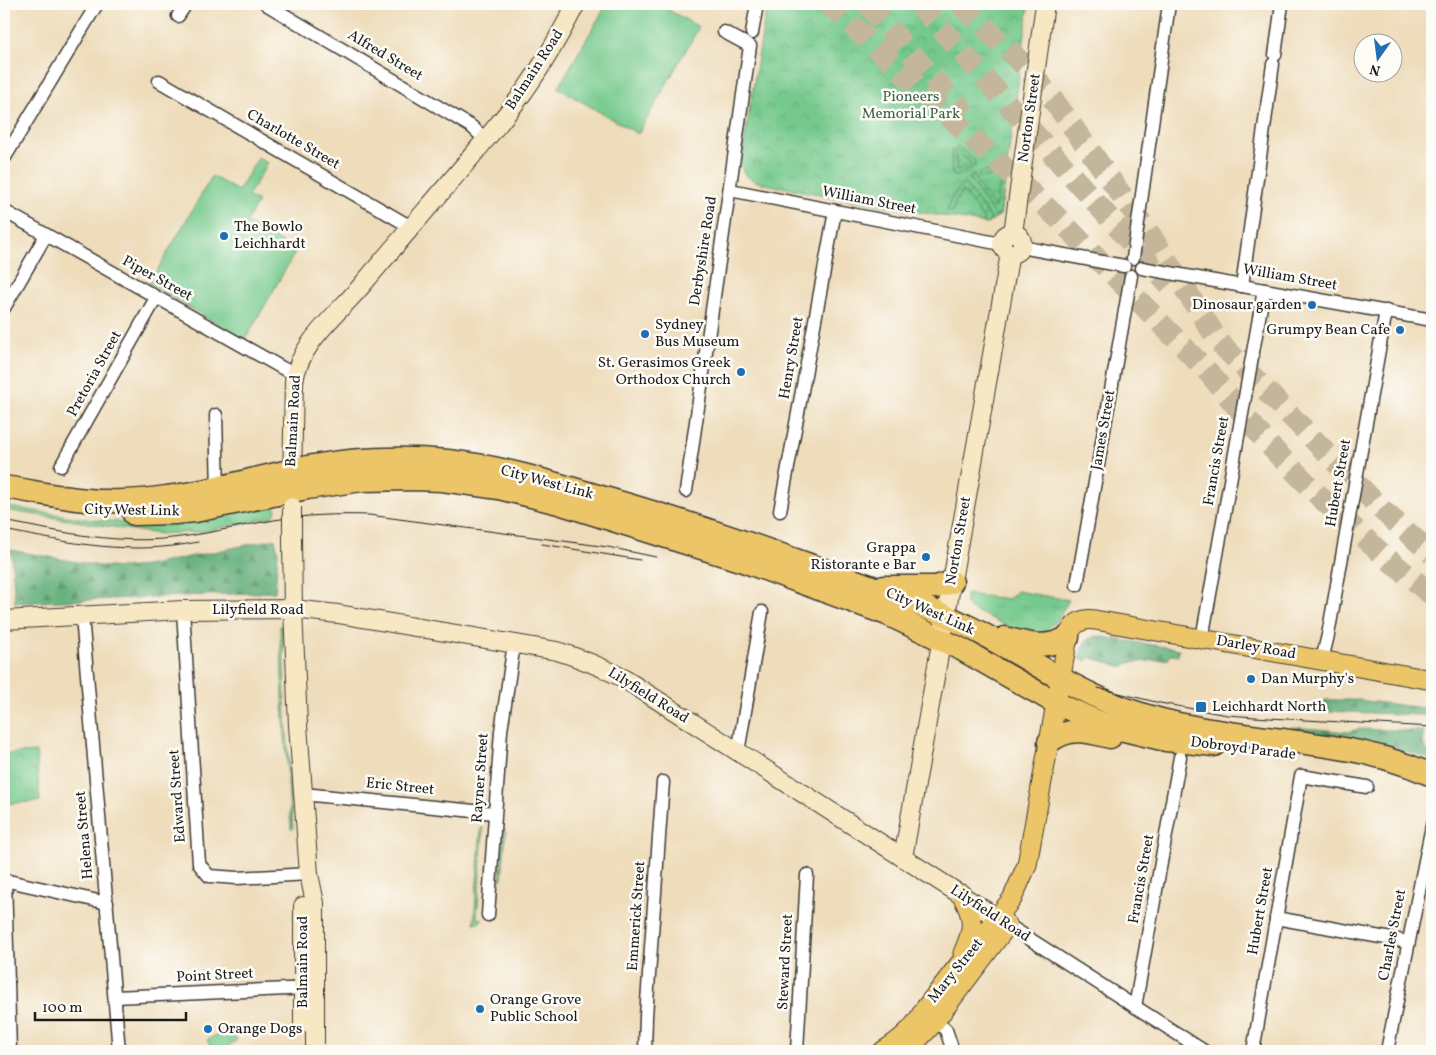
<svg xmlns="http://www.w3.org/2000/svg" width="1436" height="1055" viewBox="0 0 1436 1055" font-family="Vollkorn,serif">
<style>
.grass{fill:url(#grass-tufts);stroke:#487254}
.forest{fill:url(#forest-firs);stroke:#3e644a}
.park{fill:url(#park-crowns);stroke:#487254}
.garden{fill:url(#garden-furrows);stroke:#487254}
.pitch{fill:#75c98c;stroke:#487254}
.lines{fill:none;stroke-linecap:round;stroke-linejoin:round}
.highway-tunnel{stroke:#c4b69a;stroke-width:22;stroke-dasharray:22 11;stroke-linecap:butt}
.street-casing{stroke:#3c3934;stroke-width:15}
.secondary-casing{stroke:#3c3934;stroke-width:20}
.primary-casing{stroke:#3c3934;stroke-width:21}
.highway-casing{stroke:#3c3934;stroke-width:25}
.street{stroke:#fff;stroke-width:12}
.secondary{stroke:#f7e8c3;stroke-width:18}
.primary{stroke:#ecc569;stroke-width:19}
.highway{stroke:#ecc569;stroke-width:22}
.tram{stroke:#1c1c1c;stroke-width:1}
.secondary-bridge-casing{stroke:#3c3934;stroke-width:20;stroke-linecap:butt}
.secondary-bridge{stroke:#f7e8c3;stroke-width:18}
.poi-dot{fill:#1f6fb2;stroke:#fdfcf7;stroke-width:2}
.labels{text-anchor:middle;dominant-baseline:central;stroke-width:5;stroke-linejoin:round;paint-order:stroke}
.street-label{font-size:15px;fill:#1c1c1c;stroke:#fdfcf7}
.park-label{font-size:15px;fill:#406149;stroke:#fdfcf7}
.poi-label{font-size:15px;fill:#1c1c1c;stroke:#fdfcf7;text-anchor:start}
</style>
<defs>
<pattern id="grass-tufts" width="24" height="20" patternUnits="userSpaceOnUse" patternTransform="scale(1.25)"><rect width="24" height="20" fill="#75c98c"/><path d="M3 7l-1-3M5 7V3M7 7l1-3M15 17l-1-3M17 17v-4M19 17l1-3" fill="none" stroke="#65ac78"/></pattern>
<pattern id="forest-firs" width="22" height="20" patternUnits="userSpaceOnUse" patternTransform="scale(1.25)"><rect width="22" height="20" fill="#60ad78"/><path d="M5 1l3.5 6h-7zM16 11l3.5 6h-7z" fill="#4e8c62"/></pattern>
<pattern id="park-crowns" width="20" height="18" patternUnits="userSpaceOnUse" patternTransform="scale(1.25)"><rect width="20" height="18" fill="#75c98c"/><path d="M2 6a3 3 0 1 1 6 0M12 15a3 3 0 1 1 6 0" fill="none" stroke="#65ac78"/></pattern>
<pattern id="garden-furrows" width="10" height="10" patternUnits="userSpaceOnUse" patternTransform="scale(1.25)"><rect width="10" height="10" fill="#75c98c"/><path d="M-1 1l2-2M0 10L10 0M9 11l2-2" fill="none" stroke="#65ac78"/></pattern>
</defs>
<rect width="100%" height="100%" fill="#fdfcf7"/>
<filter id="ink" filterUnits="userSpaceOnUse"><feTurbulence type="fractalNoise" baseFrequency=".02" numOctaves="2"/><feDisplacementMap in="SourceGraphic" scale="10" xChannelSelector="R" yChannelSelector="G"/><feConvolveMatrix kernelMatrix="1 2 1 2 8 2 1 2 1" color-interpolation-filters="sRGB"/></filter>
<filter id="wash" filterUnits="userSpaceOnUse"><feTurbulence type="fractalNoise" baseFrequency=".0096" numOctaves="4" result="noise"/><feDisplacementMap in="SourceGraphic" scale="20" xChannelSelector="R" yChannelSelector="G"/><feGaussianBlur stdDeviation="1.12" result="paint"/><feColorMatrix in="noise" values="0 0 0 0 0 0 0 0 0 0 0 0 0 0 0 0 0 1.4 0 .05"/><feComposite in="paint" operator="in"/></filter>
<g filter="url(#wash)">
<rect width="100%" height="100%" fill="#eedcba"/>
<!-- grass -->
<g class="grass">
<polygon points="272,502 276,508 275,514 272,517 201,532 158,534 4,510 4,506 92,520 136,523"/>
<path d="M 1016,591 L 1069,600 L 1057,620 L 1041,635 C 1020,635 991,617 970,609 L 966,604 L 966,594 L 1009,599 Z"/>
<polygon points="280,626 283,626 285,700 283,700"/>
<polygon points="283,702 285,702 293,829 291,829"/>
<polygon points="481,828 483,828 477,918 483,919 479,923 474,923"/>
<polygon points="503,830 506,830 502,880 500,880"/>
</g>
<!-- forest -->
<g class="forest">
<polygon points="275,539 278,552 275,592 15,603 11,550 99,566 121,568 146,566"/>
<path d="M 1096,636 L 1179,649 L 1178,656 L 1170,655 L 1169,659 L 1128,663 L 1123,667 L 1089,657 L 1087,661 L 1079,659 C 1082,648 1083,639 1096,636 Z"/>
<polygon points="1325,700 1359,700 1432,709 1430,717 1420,715 1323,711"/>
<polygon points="1292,727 1348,732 1359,729 1424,731 1422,742 1432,758 1432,761 1419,755 1384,745 1362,744 1292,731"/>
</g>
<!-- park -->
<g class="park">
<path d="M 767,4 L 1029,4 L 1000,215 L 987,224 L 775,186 C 760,183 740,180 741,161 Z"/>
<polygon points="36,752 40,801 4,804 4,754"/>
<polygon points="229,1028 237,1040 221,1051 213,1051 207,1040"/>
</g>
<!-- garden -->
<g class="garden">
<polygon points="958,146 975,161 975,166 956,176 952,174 951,151 953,150 955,153 957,170 971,163 955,149"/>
<polygon points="988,171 1003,173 1006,176 1000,215 995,216 969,178 974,175 977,183 995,208 1001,177 989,176 979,178 978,174"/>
<polygon points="963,183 965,184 991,219 987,224 982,223 984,220 964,192 962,192 955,202 953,212 947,211 952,196"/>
</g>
<!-- pitch -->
<g class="pitch">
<polygon points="607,4 658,4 699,27 638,134 558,88"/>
<polygon points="258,158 268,163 248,196 258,202 246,222 296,251 245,340 149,284 212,176 238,191"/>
</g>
</g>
<g filter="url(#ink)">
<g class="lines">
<!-- highway-tunnel -->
<g class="highway-tunnel">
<polyline points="826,4 836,10 1061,221 1209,373 1268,444 1322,499 1383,555 1432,595"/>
<polyline points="867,4 965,114"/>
<polyline points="919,4 1169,285"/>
<polyline points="960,4 1025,66 1051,97 1149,233 1219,342 1383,511 1432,554"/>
</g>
<!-- street casing -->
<g class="street-casing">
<g id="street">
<polyline points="266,4 472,127 485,139"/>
<polyline points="178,16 186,4"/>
<polyline points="752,33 757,4"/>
<polyline points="1275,55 1282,4"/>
<polyline points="159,81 411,227"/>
<polyline points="4,159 97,4"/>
<polyline points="730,190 1001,244"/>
<polyline points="4,211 284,369 295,373"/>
<polyline points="1021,247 1124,266"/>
<polyline points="1133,258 1169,4"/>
<polyline points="1142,268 1432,320"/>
<polyline points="1242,286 1273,64"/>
<polyline points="4,308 46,235"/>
<polyline points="216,415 218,489"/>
<polyline points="61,466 156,298"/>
<polyline points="686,491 750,46 724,32"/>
<polyline points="780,511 835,211"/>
<polyline points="1077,585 1131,276"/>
<polyline points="183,610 199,864 209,876 237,878 309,874"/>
<polyline points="82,616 119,1051"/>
<polyline points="1202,639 1264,290"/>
<polyline points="1322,660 1328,635 1386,311"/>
<polyline points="738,752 762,612"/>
<polyline points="303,794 494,813"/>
<polyline points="4,880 107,903"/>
<polyline points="5,880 10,1051"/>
<polyline points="488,915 501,731 514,644"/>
<polyline points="1276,918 1408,942"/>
<polyline points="1008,925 1204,1051"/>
<polyline points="115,997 310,988"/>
<polyline points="1135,1007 1180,757"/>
<polyline points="931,1017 946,1030 953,1051"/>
<polyline points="645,1051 646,1016 663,782"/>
<polyline points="797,1051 807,875"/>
<polyline points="1253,1051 1301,776 1367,787"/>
<polyline points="1387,1051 1432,826"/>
</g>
</g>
<!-- secondary casing -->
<g class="secondary-casing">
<g id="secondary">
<circle cx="1012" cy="243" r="10"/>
<polyline points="1013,233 1045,4"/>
<path d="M 292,481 L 294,381 C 300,342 339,313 363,284 C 414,223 468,163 517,101 C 540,71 559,37 576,4"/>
<polyline points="292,540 293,609 298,725 309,874 315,903 315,1051"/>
<path d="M 4,620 L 183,610 L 293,609 L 338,614 L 557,651 C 583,659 600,666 623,678 L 1008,925"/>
<polyline points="903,858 1010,253"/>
<polyline points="303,906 303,1023"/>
</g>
</g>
<!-- primary casing -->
<g class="primary-casing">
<g id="primary">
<path d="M 961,894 C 975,918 974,929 963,953"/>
<path d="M 883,1051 C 899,1041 915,1029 923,1011 L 958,966 L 1012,899 L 1027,865 L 1068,637 C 1072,624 1081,618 1095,620 L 1432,680"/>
<polyline points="907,1051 932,1025 1007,926"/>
</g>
</g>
<!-- highway casing -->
<g class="highway-casing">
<g id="highway">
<path d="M 4,487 C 38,492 73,501 107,501 C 127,502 147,500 167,497 C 217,491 264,475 313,466 C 358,458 403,457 448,461 C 507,467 565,487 622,503 C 684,521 745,542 807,564 C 861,583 916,601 967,626 C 1020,652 1070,689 1126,709 C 1195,734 1268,736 1339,748 C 1371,753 1402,762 1432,775"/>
<polyline points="134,514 175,513 195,511 307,488 362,480 412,479 442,480 499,488 559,503 743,561 887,614 961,649 1056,703 1091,719 1116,728 1166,740 1214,745"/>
<polyline points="884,587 936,587 952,582"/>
<path d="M 1005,638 C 1027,644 1047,650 1068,637"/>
<path d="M 1049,742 C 1069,726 1087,731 1110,737"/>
</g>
</g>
<!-- street -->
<use href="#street" class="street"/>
<!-- secondary -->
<use href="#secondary" class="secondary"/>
<!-- primary -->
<use href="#primary" class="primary"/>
<!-- highway -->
<use href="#highway" class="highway"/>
<!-- tram -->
<g class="tram">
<path d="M 4,521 C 56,531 109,543 162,539 C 200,536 237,526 274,520 C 306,515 337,514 369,515 L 608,547 L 656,557"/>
<path d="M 4,530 C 70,543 130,556 198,542"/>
<polyline points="542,544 640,560"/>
<polyline points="1098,688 1160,703 1227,715 1269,718 1432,727"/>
</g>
<!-- secondary-bridge casing -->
<g class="secondary-bridge-casing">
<polyline id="secondary-bridge" points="292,507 292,540"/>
</g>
<!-- secondary-bridge -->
<use href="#secondary-bridge" class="secondary-bridge"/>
</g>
</g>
<!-- markers -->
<g class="poi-dot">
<circle cx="224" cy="236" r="5"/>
<circle cx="1312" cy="305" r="5"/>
<circle cx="1400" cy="330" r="5"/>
<circle cx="645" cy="334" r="5"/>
<circle cx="741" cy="372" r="5"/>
<circle cx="926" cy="557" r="5"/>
<circle cx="1251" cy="679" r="5"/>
<rect x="1195" y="701" width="12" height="12" rx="2.5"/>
<circle cx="480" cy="1009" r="5"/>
<circle cx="208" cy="1029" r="5"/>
</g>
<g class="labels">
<!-- street labels -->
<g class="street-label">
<text transform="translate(385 56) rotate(31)">Alfred Street</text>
<text transform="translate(535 70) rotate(-57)">Balmain Road</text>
<text transform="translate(1030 118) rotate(-82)">Norton Street</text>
<text transform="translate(293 140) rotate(30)">Charlotte Street</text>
<text transform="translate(869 201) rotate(11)">William Street</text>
<text transform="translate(704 251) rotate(-81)">Derbyshire Road</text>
<text transform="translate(1290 278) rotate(10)">William Street</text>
<text transform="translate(157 279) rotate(29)">Piper Street</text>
<text transform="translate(792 358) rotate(-80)">Henry Street</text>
<text transform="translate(95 374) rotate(-61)">Pretoria Street</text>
<text transform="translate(294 421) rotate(-87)">Balmain Road</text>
<text transform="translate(1104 430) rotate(-80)">James Street</text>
<text transform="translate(1217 461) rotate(-80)">Francis Street</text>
<text transform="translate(547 483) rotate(15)">City West Link</text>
<text transform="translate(1339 483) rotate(-80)">Hubert Street</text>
<text transform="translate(132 511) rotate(1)">City West Link</text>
<text transform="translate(959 541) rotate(-80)">Norton Street</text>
<text x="258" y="610">Lilyfield Road</text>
<text transform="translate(930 612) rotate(24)">City West Link</text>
<text transform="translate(1256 648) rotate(10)">Darley Road</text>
<text transform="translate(648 696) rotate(32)">Lilyfield Road</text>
<text transform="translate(1243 749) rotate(7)">Dobroyd Parade</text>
<text transform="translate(481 778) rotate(-86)">Rayner Street</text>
<text transform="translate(400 787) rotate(6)">Eric Street</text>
<text transform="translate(178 796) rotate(-94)">Edward Street</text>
<text transform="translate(85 835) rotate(-95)">Helena Street</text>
<text transform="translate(1142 879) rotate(-80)">Francis Street</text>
<text transform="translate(1261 911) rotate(-80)">Hubert Street</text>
<text transform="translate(990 914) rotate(33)">Lilyfield Road</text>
<text transform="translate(637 916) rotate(-86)">Emmerick Street</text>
<text transform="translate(1393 935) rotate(-79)">Charles Street</text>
<text transform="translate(303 962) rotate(-90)">Balmain Road</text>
<text transform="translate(786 962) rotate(-87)">Steward Street</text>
<text transform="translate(956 971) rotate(-51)">Mary Street</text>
<text transform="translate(215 976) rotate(-3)">Point Street</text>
</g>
<!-- park labels -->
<g class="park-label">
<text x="911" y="97">Pioneers<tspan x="911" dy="17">Memorial Park</tspan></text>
</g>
<!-- poi labels -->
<g class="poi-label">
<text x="234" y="227">The Bowlo<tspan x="234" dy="17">Leichhardt</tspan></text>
<text x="1302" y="305" text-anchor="end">Dinosaur garden</text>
<text x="655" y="325">Sydney<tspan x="655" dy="17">Bus Museum</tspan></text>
<text x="1390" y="330" text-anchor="end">Grumpy Bean Cafe</text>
<text x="731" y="363" text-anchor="end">St. Gerasimos Greek<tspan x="731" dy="17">Orthodox Church</tspan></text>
<text x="916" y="548" text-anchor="end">Grappa<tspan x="916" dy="17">Ristorante e Bar</tspan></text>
<text x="1261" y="679">Dan Murphy's</text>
<text x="1212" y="707">Leichhardt North</text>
<text x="490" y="1000">Orange Grove<tspan x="490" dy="17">Public School</tspan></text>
<text x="218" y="1029">Orange Dogs</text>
</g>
</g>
<!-- margin -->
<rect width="1436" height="1055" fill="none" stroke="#fdfcf7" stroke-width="20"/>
<!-- north arrow -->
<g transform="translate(1378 58) rotate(194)"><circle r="24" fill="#fdfcf7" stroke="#a3a29f"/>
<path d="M0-4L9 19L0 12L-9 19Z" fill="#1f6fb2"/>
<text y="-8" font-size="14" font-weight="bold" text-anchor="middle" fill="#1c1c1c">N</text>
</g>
<!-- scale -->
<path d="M35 1012v8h151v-8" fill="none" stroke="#1c1c1c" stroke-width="2.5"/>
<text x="42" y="1012" font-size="15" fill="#1c1c1c" stroke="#fdfcf7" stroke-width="4" paint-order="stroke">100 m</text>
</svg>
